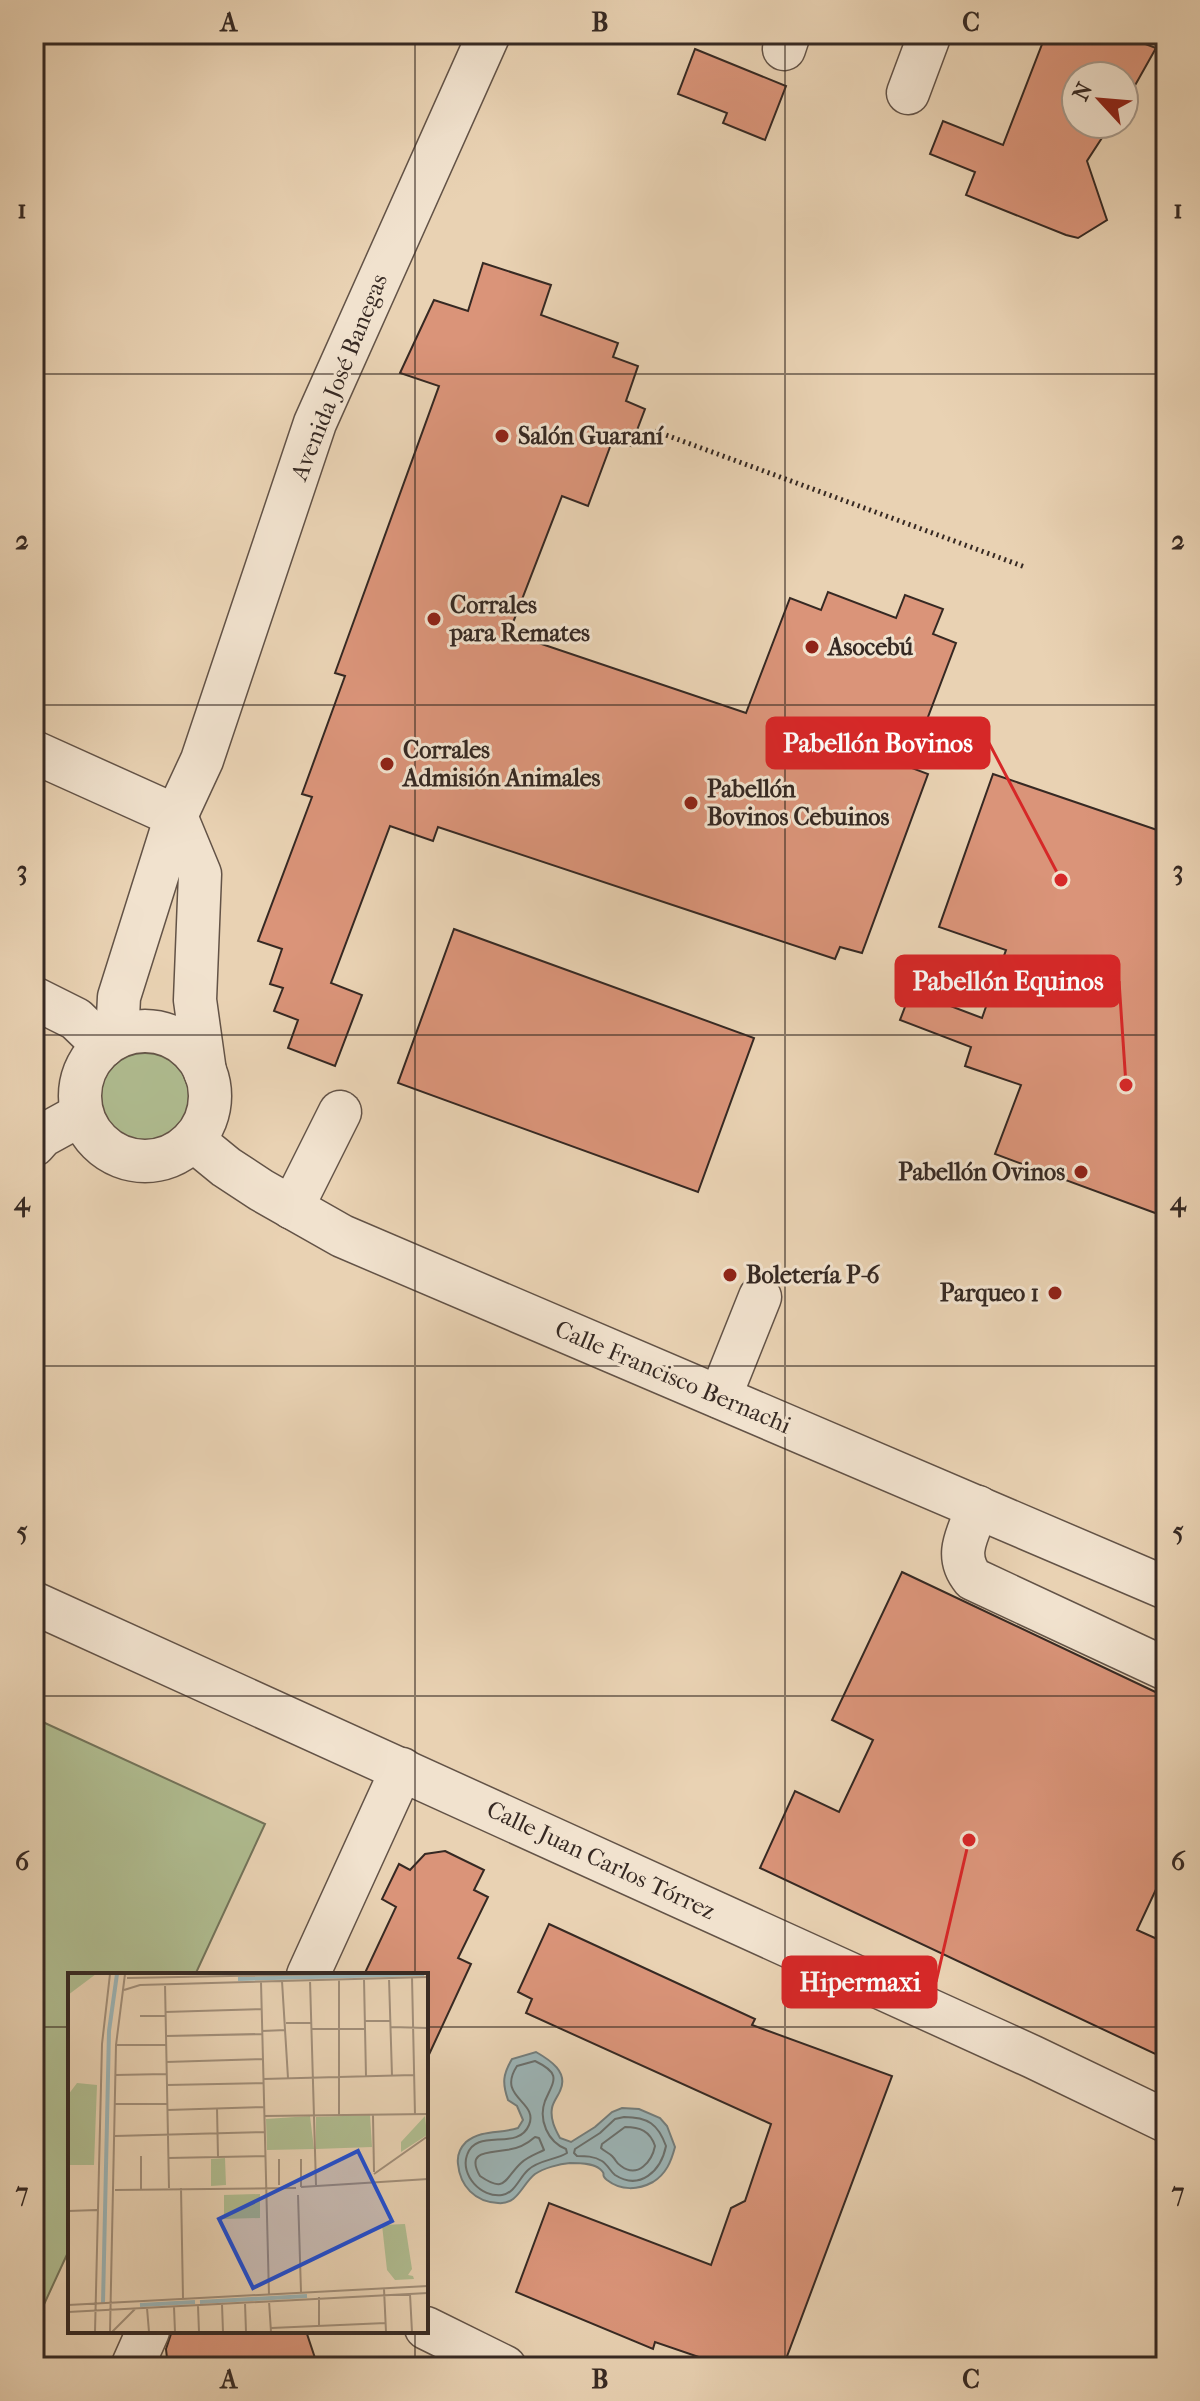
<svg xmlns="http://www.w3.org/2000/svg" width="1200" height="2401" viewBox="0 0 1200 2401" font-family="'IM FELL French Canon',serif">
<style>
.green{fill:#b0bd91;stroke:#73735a;stroke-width:2}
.water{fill:#9cb5b7;stroke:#737d7c;stroke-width:2}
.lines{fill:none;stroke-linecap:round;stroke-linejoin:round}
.shore{stroke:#696f6d;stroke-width:2}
.building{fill:#da9479;stroke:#362923;stroke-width:2}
.minor-casing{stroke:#635347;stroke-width:45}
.path{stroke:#362923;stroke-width:5;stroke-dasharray:2 4;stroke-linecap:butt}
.minor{stroke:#f1e2ce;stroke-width:42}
.grid{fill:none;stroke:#362923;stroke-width:2;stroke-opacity:0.55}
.poi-dot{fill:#8f2418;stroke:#f1e2ce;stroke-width:3}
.labels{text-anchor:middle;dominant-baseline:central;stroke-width:6;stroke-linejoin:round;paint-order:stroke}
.street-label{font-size:24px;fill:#362923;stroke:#f1e2ce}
.poi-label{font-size:24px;font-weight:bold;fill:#362923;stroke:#f1e2ce;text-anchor:start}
.inset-river{fill:none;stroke:#9cb5b7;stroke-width:4}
.inset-road{fill:none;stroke:#a18e79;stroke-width:2}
.view{fill:#1d4ed8;fill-opacity:0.15;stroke:#1d4ed8;stroke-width:4}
.inset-edge{fill:none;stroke:#362923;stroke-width:4}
.leader{fill:none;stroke:#d62828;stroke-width:3}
.callout-dot{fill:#d62828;stroke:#f1e2ce;stroke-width:3}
.callout{fill:#d62828;stroke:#d62828;stroke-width:3}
.callout-label{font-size:26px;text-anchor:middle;font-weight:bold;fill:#fff}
.neatline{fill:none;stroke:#362923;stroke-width:3}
.grid-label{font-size:26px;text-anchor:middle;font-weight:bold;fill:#362923}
</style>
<rect width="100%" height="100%" fill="#e9d2b3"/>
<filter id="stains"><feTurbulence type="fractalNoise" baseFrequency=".0025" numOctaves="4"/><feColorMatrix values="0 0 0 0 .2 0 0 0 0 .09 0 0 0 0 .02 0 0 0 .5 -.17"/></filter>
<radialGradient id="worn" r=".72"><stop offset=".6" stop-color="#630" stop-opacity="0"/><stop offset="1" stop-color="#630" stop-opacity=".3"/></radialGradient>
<!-- green -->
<g class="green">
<circle cx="145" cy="1098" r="45"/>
<polygon points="34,1718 265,1824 195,1975 70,1975 70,2248 34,2326"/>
</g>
<!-- water -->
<path class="water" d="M 536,2052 C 550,2060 569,2072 560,2091 C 558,2096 553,2102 552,2108 C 550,2119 555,2129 560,2138 L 571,2142 L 595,2127 L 612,2112 L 622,2108 L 639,2109 L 660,2118 L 667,2126 L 675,2147 C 671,2162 666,2174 653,2182 C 638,2190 621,2191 607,2180 C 599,2173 608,2176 600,2169 C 593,2163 579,2163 570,2163 C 559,2164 544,2168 535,2174 C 522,2184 518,2205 498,2203 C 475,2202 460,2186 458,2164 C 457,2156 460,2148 466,2142 C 482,2129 500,2134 518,2128 L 523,2120 L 517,2106 L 508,2100 C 502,2083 503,2074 512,2059 Z"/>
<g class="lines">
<!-- shore -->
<g class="shore">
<path d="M 535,2061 C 562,2074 554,2080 545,2101 C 538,2120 548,2142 566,2149 L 567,2153 C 556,2160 538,2160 528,2170 C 519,2178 515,2193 502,2195 C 481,2198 460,2175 467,2155 C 476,2127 518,2152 529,2125 C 539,2101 496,2098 517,2066 Z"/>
<path d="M 624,2117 C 648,2117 658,2124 666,2146 C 661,2171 640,2191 615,2175 C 610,2171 608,2165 602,2161 C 594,2156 585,2156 577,2156 L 574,2153 L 575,2149 L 600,2133 L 615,2119 Z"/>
<path d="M 625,2127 C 640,2127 650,2131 655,2146 C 652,2161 638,2179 621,2166 C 615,2162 617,2161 612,2156 C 609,2153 604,2151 601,2148 L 602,2144 Z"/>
<path d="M 535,2137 L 539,2138 L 544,2150 C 536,2154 527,2157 521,2163 C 504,2179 506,2194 480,2176 C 465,2150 490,2153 506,2150 C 518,2149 527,2144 535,2137 Z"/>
</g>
</g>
<!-- building -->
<g class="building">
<polygon points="1046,34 1119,34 1156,48 1124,105 1124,76 1076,76 1076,124 1111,124 1087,161 1107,220 1078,238 1066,235 966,195 975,172 930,154 943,121 1003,145"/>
<polygon points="695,49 786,86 765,140 723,123 727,113 678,94"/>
<polygon points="483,263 551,285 541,315 618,343 613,357 638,366 626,401 645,409 631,446 613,439 588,506 562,496 509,633 746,713 790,598 821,610 828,592 896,618 905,595 943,609 933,634 956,643 909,767 928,774 862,953 840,947 835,959 438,827 433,841 390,826 331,983 362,995 335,1066 288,1048 298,1020 274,1011 283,988 270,984 282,949 258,941 312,797 302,794 345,676 335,673 439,386 400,373 434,300 468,311"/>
<polygon points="993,774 1166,833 1166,1217 995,1154 1021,1085 965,1066 971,1047 900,1020 911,991 982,1018 1006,950 939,927"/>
<polygon points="454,929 754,1038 698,1192 398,1083"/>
<polygon points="902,1572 1166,1697 1166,1868 1137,1930 1166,1943 1166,2059 760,1868 795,1791 839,1812 873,1740 832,1720"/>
<polygon points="445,1851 484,1870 474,1890 488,1897 458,1958 471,1964 426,2061 426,1975 364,1975 396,1907 382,1899 399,1864 410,1870 425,1854"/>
<polygon points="549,1924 755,2019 752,2025 892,2076 783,2367 728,2367 655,2342 653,2349 516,2292 549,2203 711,2265 731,2208 745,2201 771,2124 526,2013 532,1999 518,1992"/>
<polygon points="172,2331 306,2331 318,2367 168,2367 166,2349"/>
</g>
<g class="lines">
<!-- minor casing -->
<g class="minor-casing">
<g id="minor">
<polyline points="784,49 789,34"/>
<polyline points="908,93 930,34"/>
<polyline points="34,752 176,816"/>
<polyline points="176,816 200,874 195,1000 205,1072"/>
<polyline points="34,998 76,1019 104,1046"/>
<circle cx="145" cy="1096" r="65"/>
<polyline points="117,1037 119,997 176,816 202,760 315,423 489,34"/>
<polyline points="193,1140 226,1167 261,1190 342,1236 1166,1588"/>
<polyline points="34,1145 42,1136 82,1114"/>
<polyline points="292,1208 340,1112"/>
<polyline points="720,1397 760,1297"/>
<path d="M 978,1507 C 968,1534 953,1555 973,1579 L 1166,1669"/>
<polyline points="34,1603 1033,2057 1166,2121"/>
<polyline points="308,1975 402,1769"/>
<polyline points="426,2328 505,2367"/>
<polyline points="132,2367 148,2331"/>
</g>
</g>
<!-- path -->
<polyline class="path" points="655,431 1025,567"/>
<!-- minor -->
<use href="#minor" class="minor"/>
</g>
<!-- grid -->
<path class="grid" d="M 415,34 L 415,1975M 785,34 L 785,2367M 34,374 L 1166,374M 34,705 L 1166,705M 34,1035 L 1166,1035M 34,1366 L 1166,1366M 34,1696 L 1166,1696M 34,2027 L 70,2027M 426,2027 L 1166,2027M 415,2331 L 415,2367"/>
<!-- markers -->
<g class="poi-dot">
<circle cx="502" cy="436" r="8"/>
<circle cx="434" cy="619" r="8"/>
<circle cx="812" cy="647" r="8"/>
<circle cx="387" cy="764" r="8"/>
<circle cx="691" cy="803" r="8"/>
<circle cx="1081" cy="1172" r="8"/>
<circle cx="730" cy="1275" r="8"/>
<circle cx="1055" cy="1293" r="8"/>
</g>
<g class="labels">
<!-- street labels -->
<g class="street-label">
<text transform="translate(339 377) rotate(-68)">Avenida José Banegas</text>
<text transform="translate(673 1377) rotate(23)">Calle Francisco Bernachi</text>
<text transform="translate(601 1860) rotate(25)">Calle Juan Carlos Tórrez</text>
</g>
<!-- poi labels -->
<g class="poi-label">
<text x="518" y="436">Salón Guaraní</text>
<text x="450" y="605">Corrales<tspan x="450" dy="28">para Remates</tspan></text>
<text x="828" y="647">Asocebú</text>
<text x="403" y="750">Corrales<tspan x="403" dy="28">Admisión Animales</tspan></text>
<text x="707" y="789">Pabellón<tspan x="707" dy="28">Bovinos Cebuinos</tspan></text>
<text x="1065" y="1172" text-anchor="end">Pabellón Ovinos</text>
<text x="746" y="1275">Boletería P-6</text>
<text x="1039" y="1293" text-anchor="end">Parqueo 1</text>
</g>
</g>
<!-- overview -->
<g transform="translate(68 1973)">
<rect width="360" height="360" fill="#e9d2b3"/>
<path d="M 0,1 L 28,1 L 0,22 ZM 9,110 L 29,112 L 26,192 L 0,192 L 0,122 ZM 242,143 L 246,176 L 199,177 L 198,146 ZM 357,143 L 359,162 L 333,179 L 333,169 ZM 248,144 L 302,142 L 304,174 L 248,176 ZM 157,185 L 158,212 L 143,213 L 143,186 ZM 192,221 L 192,245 L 156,246 L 156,222 ZM 337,251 L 344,296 L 340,302 L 345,303 L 346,306 L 327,307 L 319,297 L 314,252 Z" fill="#b0bd91"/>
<path class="inset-river" d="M 170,6 L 356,1M 132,329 L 239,323M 35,330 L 41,58 L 49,1M 72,332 L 127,329"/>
<path class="inset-road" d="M 344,4 L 347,142M 59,5 L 263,1M 321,5 L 324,103M 296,6 L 298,104M 242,7 L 248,212M 271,7 L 271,142M 214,8 L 220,105M 193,9 L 201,322M 97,11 L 101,215M 56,17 L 72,12 L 360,4M 97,39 L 194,36M 72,43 L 97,43M 297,48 L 322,48M 218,50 L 243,50M 323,54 L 360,55M 243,56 L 297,56M 194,58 L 218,57M 98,63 L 194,61M 48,72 L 98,72M 98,89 L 195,86M 47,102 L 98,101M 195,106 L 346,102M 99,112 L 196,110M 47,131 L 99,131M 149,135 L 150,184M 99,137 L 196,134M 305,142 L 306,199M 196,143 L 360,141M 47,163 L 197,159M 100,185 L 197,183M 211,186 L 211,212M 306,201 L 360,163M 233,214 L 360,206M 233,214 L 233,186M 113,215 L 115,325M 73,216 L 73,183M 47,217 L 228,215M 230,222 L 233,319M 0,238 L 29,237M 316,316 L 318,359M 342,321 L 344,359M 201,328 L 203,359M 177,330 L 178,359M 154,331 L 155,359M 0,332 L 360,313M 130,333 L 131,359M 106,334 L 107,359M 79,335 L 81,359M 0,339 L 360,320M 251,353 L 251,324M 203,355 L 318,350M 27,359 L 34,71 L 42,1M 42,359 L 48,72 L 57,1M 44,359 L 67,336"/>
<path class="view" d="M 290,178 L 324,248 L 185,315 L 151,246 Z"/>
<rect width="360" height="360" class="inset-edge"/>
</g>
<!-- callouts -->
<path class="leader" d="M1061 880L989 743M1126 1085L1119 981M969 1840L936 1982"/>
<g class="callout-dot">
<circle cx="1061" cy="880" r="8"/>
<circle cx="1126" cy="1085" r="8"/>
<circle cx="969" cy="1840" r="8"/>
</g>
<g class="callout">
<rect x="767" y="718" width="222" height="50" rx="8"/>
<rect x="896" y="956" width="223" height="50" rx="8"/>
<rect x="783" y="1957" width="153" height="50" rx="8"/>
</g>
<g class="callout-label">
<text x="878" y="752">Pabellón Bovinos</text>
<text x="1008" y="990">Pabellón Equinos</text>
<text x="860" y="1991">Hipermaxi</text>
</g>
<!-- margin -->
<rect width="1200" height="2401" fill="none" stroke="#e9d2b3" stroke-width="88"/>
<!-- north arrow -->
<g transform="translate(1100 100) rotate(296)"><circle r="38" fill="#f1e2ce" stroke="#a6988a" stroke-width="2"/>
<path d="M0-6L14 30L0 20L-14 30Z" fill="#8f2418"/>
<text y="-12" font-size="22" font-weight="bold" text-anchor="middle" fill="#362923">N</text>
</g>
<rect x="44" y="44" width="1112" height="2313" class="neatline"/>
<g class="grid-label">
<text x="229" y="31">A</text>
<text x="600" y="31">B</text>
<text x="971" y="31">C</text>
<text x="22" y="218">1</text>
<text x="1178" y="218">1</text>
<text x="22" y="549">2</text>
<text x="1178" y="549">2</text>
<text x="22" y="879">3</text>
<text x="1178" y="879">3</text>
<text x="22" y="1210">4</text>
<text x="1178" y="1210">4</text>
<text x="22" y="1540">5</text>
<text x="1178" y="1540">5</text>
<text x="22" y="1870">6</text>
<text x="1178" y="1870">6</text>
<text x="22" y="2201">7</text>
<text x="1178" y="2201">7</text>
<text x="229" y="2388">A</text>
<text x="600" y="2388">B</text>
<text x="971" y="2388">C</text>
</g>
<rect width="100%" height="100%" filter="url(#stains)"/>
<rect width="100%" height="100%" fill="url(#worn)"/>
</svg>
